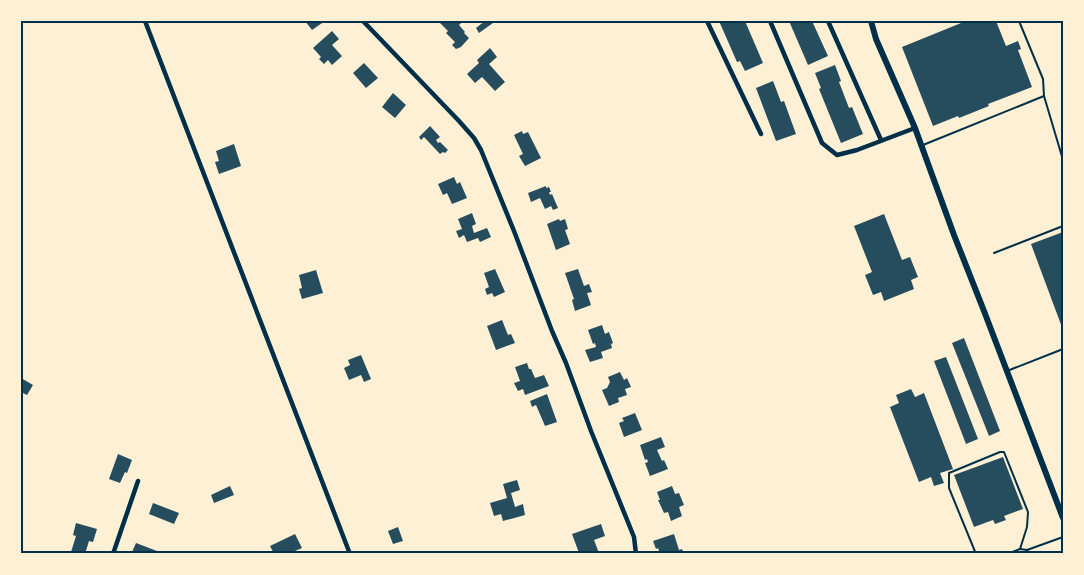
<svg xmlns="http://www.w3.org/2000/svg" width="1084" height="575" viewBox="0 0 1084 575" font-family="'DejaVu Sans',sans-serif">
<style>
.building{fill:#264d5e}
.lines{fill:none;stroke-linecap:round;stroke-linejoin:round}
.service{stroke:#003049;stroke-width:2}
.minor{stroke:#003049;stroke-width:4.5}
.tertiary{stroke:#003049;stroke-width:6}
.neatline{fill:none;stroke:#003049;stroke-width:2}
</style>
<rect width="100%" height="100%" fill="#fdf0d5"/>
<!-- building -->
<g class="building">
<polygon points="305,21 325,21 312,30"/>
<polygon points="442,21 463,21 459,25 465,32 464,33 469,38 461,47 456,49 452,45 455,42 446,33 448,31 440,23"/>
<polygon points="485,21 492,21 493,23 479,33 476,28"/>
<polygon points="719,21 745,21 763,63 745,71 740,61 737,62"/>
<polygon points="789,21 812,21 828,56 808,65"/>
<polygon points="966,21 996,21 1006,46 1018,41 1021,49 1018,50 1032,87 988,104 989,106 959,118 958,116 933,126 902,47"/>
<polygon points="332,31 339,39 332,45 342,56 332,65 328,60 324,64 319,59 321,57 313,48"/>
<polygon points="490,48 497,57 489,64 505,82 495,91 482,77 475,83 467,74 479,63 477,60"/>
<polygon points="364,63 378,78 366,88 353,73"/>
<polygon points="835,65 841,81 839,82 849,108 852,107 863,134 841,143 819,89 821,88 815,73"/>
<polygon points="773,81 781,102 784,101 796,134 776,141 756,88"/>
<polygon points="393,93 406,105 395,118 382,107"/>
<polygon points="430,126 440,137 436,140 438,143 440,142 448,150 445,153 443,152 440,154 424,137 421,140 419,137"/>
<polygon points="522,131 523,134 528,132 541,158 525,166 519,156 523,154 514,135"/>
<polygon points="234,144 241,166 219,174 215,162 219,161 216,151"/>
<polygon points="454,177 457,184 460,182 467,198 452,204 447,193 443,195 438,184"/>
<polygon points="546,186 546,188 549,187 551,192 549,192 550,195 552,194 558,208 553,210 551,206 545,209 540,198 531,202 528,193"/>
<polygon points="472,213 476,224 472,226 474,233 487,228 491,237 480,242 478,238 467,242 464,235 459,238 456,231 462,229 458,219"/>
<polygon points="884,214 902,260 910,257 918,277 911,280 914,289 884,301 881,292 873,295 865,275 872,272 854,226"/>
<polygon points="559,219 560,221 565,219 568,229 565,230 570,244 556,250 547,224"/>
<polygon points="1063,232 1063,330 1031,244"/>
<polygon points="495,269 505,292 494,297 492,293 487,295 485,289 489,287 484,273"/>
<polygon points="578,269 584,286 589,284 592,292 587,293 591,305 575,311 572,300 574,299 565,273"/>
<polygon points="316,270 323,293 302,299 299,289 302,288 299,275"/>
<polygon points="502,320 508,335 511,334 515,343 496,350 487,326"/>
<polygon points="602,325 605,334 609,332 613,343 611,344 612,348 601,352 603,358 590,362 585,350 596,347 595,343 593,344 588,330"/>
<polygon points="964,338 1000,431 989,436 952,343"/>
<polygon points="361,355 371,379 364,382 361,375 349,380 344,368 350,365 348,360"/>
<polygon points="946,357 978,439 966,444 934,361"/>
<polygon points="527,363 529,369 531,369 535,378 544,375 549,386 525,395 523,389 518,391 514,383 520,381 515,367"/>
<polygon points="620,372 624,380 627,378 631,387 625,389 627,395 618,398 619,402 609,406 602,390 607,388 610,382 608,377"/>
<polygon points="21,378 33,385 27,395 21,392"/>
<polygon points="911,389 915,397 924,393 953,469 940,473 944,483 934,486 931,477 919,482 890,407 899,403 896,395"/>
<polygon points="547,394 557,422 545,426 536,405 532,407 530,401"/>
<polygon points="635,413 642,430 624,437 619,423 624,421 622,418"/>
<polygon points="661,437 665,447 657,450 662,461 664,460 668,469 650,476 645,463 648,462 647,459 645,460 640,445"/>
<polygon points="118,454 132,460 127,473 125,472 120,483 109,479"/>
<polygon points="1003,457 1023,509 1004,516 1006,520 995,524 993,520 974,527 954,475"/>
<polygon points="517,480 520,490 511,493 515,507 523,504 525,515 503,521 501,514 494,516 490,503 507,498 503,484"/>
<polygon points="230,486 234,495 214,503 211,495"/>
<polygon points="672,486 675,494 679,493 684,505 679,507 682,516 671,521 668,512 664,513 658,500 660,500 657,492"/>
<polygon points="153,503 179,513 174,524 149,514"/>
<polygon points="76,523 97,529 93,542 89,541 85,554 71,552 76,536 73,535"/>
<polygon points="601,524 605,536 594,540 599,553 595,554 584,554 583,552 579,553 572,534"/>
<polygon points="398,527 403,541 393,544 388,531"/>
<polygon points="295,534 302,548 288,554 274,554 270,546"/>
<polygon points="674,534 679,550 682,549 684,554 660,554 658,548 656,549 653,541"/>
<polygon points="136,543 157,551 155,554 136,554 132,552"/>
</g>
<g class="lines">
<!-- service -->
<g class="service">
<polyline points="1019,21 1043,79 1044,96"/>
<polyline points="923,145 1044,96 1063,160"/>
<polyline points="994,253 1063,226"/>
<polyline points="1007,371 1063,349"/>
<polyline points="976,554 949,488 949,473 1000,452 1004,452 1028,512 1027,527 1020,549"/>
<polyline points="1007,554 1020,549 1027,550"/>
<polyline points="1029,554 1027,550 1063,537"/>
</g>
<!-- minor -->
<g class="minor">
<polyline points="145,21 350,554"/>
<polyline points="363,21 459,121 474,138 481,150 514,231 552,331 566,363 591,431 634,537 636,554"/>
<polyline points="707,21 761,134"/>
<polyline points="770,21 822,143 837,155 857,150 915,128"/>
<polyline points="828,21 881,140"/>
<polyline points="113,554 138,481"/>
</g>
<!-- tertiary -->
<polyline class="tertiary" points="871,21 876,39 915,128 954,235 984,311 1063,518"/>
</g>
<!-- border -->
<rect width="1084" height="575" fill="none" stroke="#fdf0d5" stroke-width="45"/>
<rect x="22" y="22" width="1040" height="530" class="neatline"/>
</svg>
